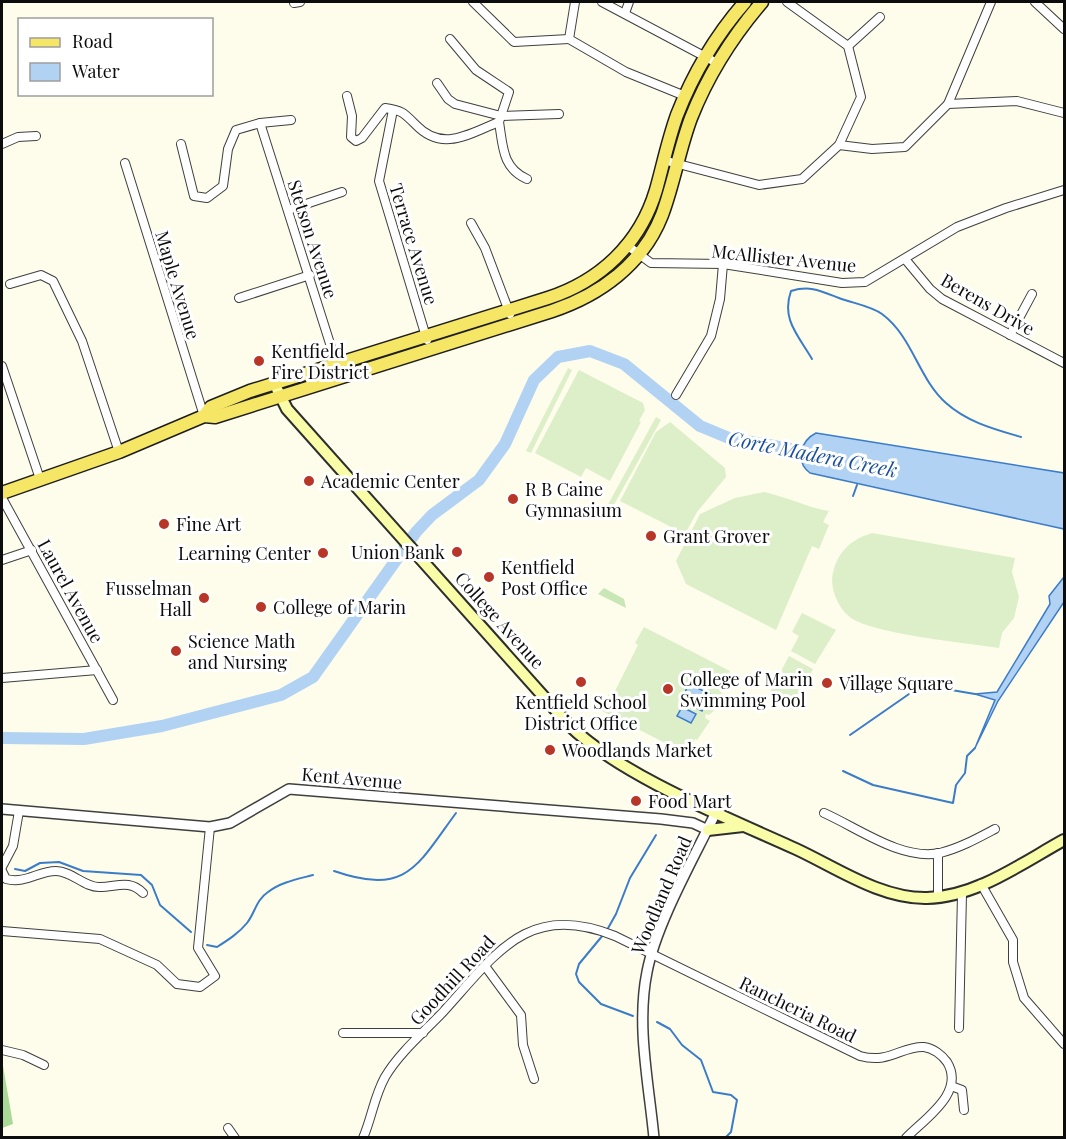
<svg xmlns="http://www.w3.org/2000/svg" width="1066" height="1139" viewBox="0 0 1066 1139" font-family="'Playfair Display',serif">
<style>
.green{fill:#c9e7b6}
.forest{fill:#aad896}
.pitch{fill:#dcefc8}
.water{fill:#b2d2f4;stroke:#3b7cc9;stroke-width:1.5}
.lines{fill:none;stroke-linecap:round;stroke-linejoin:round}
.stream{stroke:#3b7cc9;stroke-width:2}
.river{stroke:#b2d2f4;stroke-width:12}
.minor-casing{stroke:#3f3f3f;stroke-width:10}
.tertiary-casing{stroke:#3f3f3f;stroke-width:12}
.secondary-casing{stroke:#2e2e2e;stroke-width:14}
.primary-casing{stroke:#1d1d1d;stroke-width:15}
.minor{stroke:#fff;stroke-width:8}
.tertiary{stroke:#fff;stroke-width:9}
.secondary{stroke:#fafda8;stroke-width:10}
.primary{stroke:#f5e665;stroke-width:12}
.poi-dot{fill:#b83628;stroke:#fff;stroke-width:2}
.labels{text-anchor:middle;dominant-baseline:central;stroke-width:6;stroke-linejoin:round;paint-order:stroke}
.street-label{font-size:18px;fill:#0c0c0c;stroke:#fff}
.poi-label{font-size:18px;fill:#0c0c0c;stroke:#fff;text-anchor:start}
.water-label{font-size:20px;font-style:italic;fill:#194f9a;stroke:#fff}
</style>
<rect width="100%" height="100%" fill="#fefdeb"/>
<!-- green -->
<polygon class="green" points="604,588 624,599 626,608 598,594"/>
<!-- forest -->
<polygon class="forest" points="2,1060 13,1124 2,1128"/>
<!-- pitch -->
<g class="pitch">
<polygon points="568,368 572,370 531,453 526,451"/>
<polygon points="579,370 643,403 645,410 639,421 641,422 610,481 586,468 581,477 535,453"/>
<polygon points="656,417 661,420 611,510 606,508"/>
<polygon points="670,422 725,468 726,477 697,512 685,534 620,501 656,432"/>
<path d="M 764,492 C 787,497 806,507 829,511 L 823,522 L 829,525 L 819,549 L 812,546 L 776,630 L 686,584 L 676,561 L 700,514 L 735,498 Z"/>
<path d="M 872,533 L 1015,558 L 1012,572 L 1019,597 L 1014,618 L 1002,633 L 999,648 C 966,643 875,634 851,618 C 837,608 828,585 834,569 C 840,549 853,539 872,533 Z"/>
<polygon points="802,613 836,630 815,664 791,651 799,636 792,632"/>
<polygon points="644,627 730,671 719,690 722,693 716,705 718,707 709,715 706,714 705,718 710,721 697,740 695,739 687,754 600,710 609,694 613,695 638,645 635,643"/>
<polygon points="789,656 813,669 792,709 770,698 769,694"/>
</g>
<!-- water -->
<g class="water">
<path d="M 816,433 L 1064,473 L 1064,529 L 810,473 C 795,462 800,441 816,433 Z"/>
<polygon points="1064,577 1064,602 998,701 975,748 995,700 975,694 997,692 1050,604 1049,596"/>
<polygon points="689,684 710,694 702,711 681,700"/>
<polygon points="682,707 696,714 691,723 677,716"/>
</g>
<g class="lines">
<!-- stream -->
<g class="stream">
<path d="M 812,359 C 798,335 781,319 791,291 C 810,285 821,291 839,298 C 852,303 871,306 882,314 C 913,337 918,378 946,403 C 967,422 994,429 1021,437"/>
<polyline points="853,496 857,485"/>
<polyline points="850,735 922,685 975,694"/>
<polyline points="843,771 873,785 953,803 956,785 965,773 967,756 975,748"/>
<polyline points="15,869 25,871 40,863 59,862 83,871 141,875 152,885 160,905 191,932"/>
<path d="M 334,871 C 407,896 417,866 456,813"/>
<polyline points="607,930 616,914 630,878 656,835"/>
<polyline points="603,935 579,964 576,974 579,982 601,1004 633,1016"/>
<path d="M 207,945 L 217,947 C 228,940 239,933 247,923 C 255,913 256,900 268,892 C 281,882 298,879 313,875"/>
<polyline points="657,1022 670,1029 682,1045 701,1060 713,1092 731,1095 737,1100 731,1132 725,1138"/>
</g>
<!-- river -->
<polyline class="river" points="2,738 84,739 162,726 281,695 313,677 416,532 432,515 479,480 505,444 534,380 558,357 590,351 624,364 700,426 729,438 819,454"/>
<!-- minor casing -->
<g class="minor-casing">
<g id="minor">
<polyline points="473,2 514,42 569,39"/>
<polyline points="575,2 569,39 626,72 685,96"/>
<polyline points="602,2 717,63"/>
<polyline points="1035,2 1064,29"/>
<polyline points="294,3 300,2"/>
<polyline points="625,13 629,2"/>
<polyline points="848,46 880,17"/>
<polyline points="437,83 448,99 455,104 501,116 559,114"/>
<path d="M 347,96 L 352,116 L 351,137 L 356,141 L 362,138 L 385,108 C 403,111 403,112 416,125 C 443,153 470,133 499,122 L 509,92 L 476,70 L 450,39"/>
<polyline points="948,104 991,2"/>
<polyline points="393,110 379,181 427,340"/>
<path d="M 499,122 C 503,146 502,168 527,179"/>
<polyline points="260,123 333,353 339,363"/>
<polyline points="2,144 18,137 36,136"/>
<polyline points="181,144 194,196 207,198 223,186 228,149 236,130 260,123 291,120"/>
<polyline points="839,145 872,149 905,147 948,104 1017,101 1064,113"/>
<polyline points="663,160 759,185 802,179 839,145 861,97 848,46 787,2"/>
<polyline points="125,163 204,416"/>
<polyline points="288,210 342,192"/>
<polyline points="471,223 485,248 510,314"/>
<polyline points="628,246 651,263 723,264 842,283 865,282 957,227 1006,208 1064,190"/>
<polyline points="905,259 930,289 942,299 1064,363"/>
<polyline points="10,284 41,275 53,281 82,341 119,452"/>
<polyline points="239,298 310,275"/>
<polyline points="1010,335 1032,294"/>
<polyline points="2,366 40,479"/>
<polyline points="676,395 711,336 720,299 723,264"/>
<polyline points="2,498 113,700"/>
<polyline points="2,560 32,550"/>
<polyline points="2,678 97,670"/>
<path d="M 824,813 C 858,828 902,861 940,853 C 960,848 978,838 995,829"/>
<polyline points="2,867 13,846 19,811"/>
<path d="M 2,871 L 6,879 C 26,884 38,871 56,871 C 72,871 85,888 100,887 C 117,887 129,879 143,893"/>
<polyline points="981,884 1013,940 1013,962 1024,998 1064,1044"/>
<polyline points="938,897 938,853"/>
<polyline points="2,931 100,939 157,965 177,984 200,987 215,976 198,948 210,827"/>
<polyline points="485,966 521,1015 523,1045 534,1079"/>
<polyline points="959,1028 962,894"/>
<polyline points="343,1033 423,1033"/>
<polyline points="2,1050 23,1055 44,1065"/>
<polyline points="951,1086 962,1090 964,1110"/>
<polyline points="228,1128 235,1138"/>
<path d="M 363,1138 C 372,1117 374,1097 385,1077 C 399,1053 424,1032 443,1012 C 496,954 527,901 615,936 L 860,1056 C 890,1064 901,1046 924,1047 C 933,1048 942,1055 947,1062 C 966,1093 924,1119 906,1138"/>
</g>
</g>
<!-- tertiary casing -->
<g class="tertiary-casing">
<g id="tertiary">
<polyline points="2,809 210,827 230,823 289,789 661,819 693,823 708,830"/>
<path d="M 654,1138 C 649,1084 636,1026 647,972 C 656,924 694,858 716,812"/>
</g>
</g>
<!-- secondary casing -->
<g class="secondary-casing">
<g id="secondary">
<path d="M 277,389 L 287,409 L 569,725 C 621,776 728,818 796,849 C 837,868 881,899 927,898 C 976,897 1022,863 1064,840"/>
<polyline points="708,830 743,826"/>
</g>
</g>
<!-- primary casing -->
<g class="primary-casing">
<g id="primary">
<path d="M 204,416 L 211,407 L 250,391 L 548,298 C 600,281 640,244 656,190 C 663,165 668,140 677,115 C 693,74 716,35 745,2"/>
<path d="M 2,493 L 119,452 L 204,416 L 215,417 L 552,311 C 600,295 643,264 662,215 C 674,183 679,150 691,118 C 708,75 732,37 762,2"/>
</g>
</g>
<!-- minor -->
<use href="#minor" class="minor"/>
<!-- tertiary -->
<use href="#tertiary" class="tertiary"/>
<!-- secondary -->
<use href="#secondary" class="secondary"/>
<!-- primary -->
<use href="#primary" class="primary"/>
</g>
<!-- markers -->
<g class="poi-dot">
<circle cx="259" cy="361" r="6"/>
<circle cx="309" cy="481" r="6"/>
<circle cx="513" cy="499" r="6"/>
<circle cx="164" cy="524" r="6"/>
<circle cx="651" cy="536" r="6"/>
<circle cx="457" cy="552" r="6"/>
<circle cx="323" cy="553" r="6"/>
<circle cx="489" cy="577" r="6"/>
<circle cx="204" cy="598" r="6"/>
<circle cx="261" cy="607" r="6"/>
<circle cx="176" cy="651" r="6"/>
<circle cx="581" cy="682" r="6"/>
<circle cx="827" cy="683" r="6"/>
<circle cx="668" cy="689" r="6"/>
<circle cx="550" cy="750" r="6"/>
<circle cx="636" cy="801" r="6"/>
</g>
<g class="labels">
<!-- street labels -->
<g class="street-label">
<text transform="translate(313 239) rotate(72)">Stetson Avenue</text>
<text transform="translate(414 244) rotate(73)">Terrace Avenue</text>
<text transform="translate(784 258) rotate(6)">McAllister Avenue</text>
<text transform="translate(178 285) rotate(73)">Maple Avenue</text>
<text transform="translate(988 304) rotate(30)">Berens Drive</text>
<text transform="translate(71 591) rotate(61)">Laurel Avenue</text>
<text transform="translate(500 620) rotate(48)">College Avenue</text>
<text transform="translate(352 778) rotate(5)">Kent Avenue</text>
<text transform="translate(661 895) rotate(-67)">Woodland Road</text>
<text transform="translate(452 980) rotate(-47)">Goodhill Road</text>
<text transform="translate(798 1009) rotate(26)">Rancheria Road</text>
</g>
<!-- poi labels -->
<g class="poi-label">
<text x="271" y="351">Kentfield<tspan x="271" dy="21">Fire District</tspan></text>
<text x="321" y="481">Academic Center</text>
<text x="525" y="489">R B Caine<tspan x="525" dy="21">Gymnasium</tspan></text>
<text x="176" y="524">Fine Art</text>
<text x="663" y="536">Grant Grover</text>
<text x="445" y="552" text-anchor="end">Union Bank</text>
<text x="311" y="553" text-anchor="end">Learning Center</text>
<text x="501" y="567">Kentfield<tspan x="501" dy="21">Post Office</tspan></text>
<text x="192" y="588" text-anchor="end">Fusselman<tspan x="192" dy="21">Hall</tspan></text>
<text x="273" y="607">College of Marin</text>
<text x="188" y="641">Science Math<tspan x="188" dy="21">and Nursing</tspan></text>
<text x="680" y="679">College of Marin<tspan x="680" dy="21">Swimming Pool</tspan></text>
<text x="839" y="683">Village Square</text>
<text x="581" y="702" text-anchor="middle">Kentfield School<tspan x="581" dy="21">District Office</tspan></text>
<text x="562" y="750">Woodlands Market</text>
<text x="648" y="801">Food Mart</text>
</g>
<!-- water labels -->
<g class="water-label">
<text transform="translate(813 453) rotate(11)">Corte Madera Creek</text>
</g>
</g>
<!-- border -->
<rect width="1066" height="1139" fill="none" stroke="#0c0c0c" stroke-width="6"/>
<!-- legend -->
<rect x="18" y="18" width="195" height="78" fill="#ffffff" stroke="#9e9e9e" stroke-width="1.5"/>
<rect x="30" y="38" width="30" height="9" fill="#f5e665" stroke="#9e9e9e" stroke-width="1.5"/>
<text x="72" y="48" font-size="18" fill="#0c0c0c">Road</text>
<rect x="30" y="63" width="30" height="18" fill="#b2d2f4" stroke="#9e9e9e" stroke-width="1.5"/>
<text x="72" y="78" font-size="18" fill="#0c0c0c">Water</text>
</svg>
